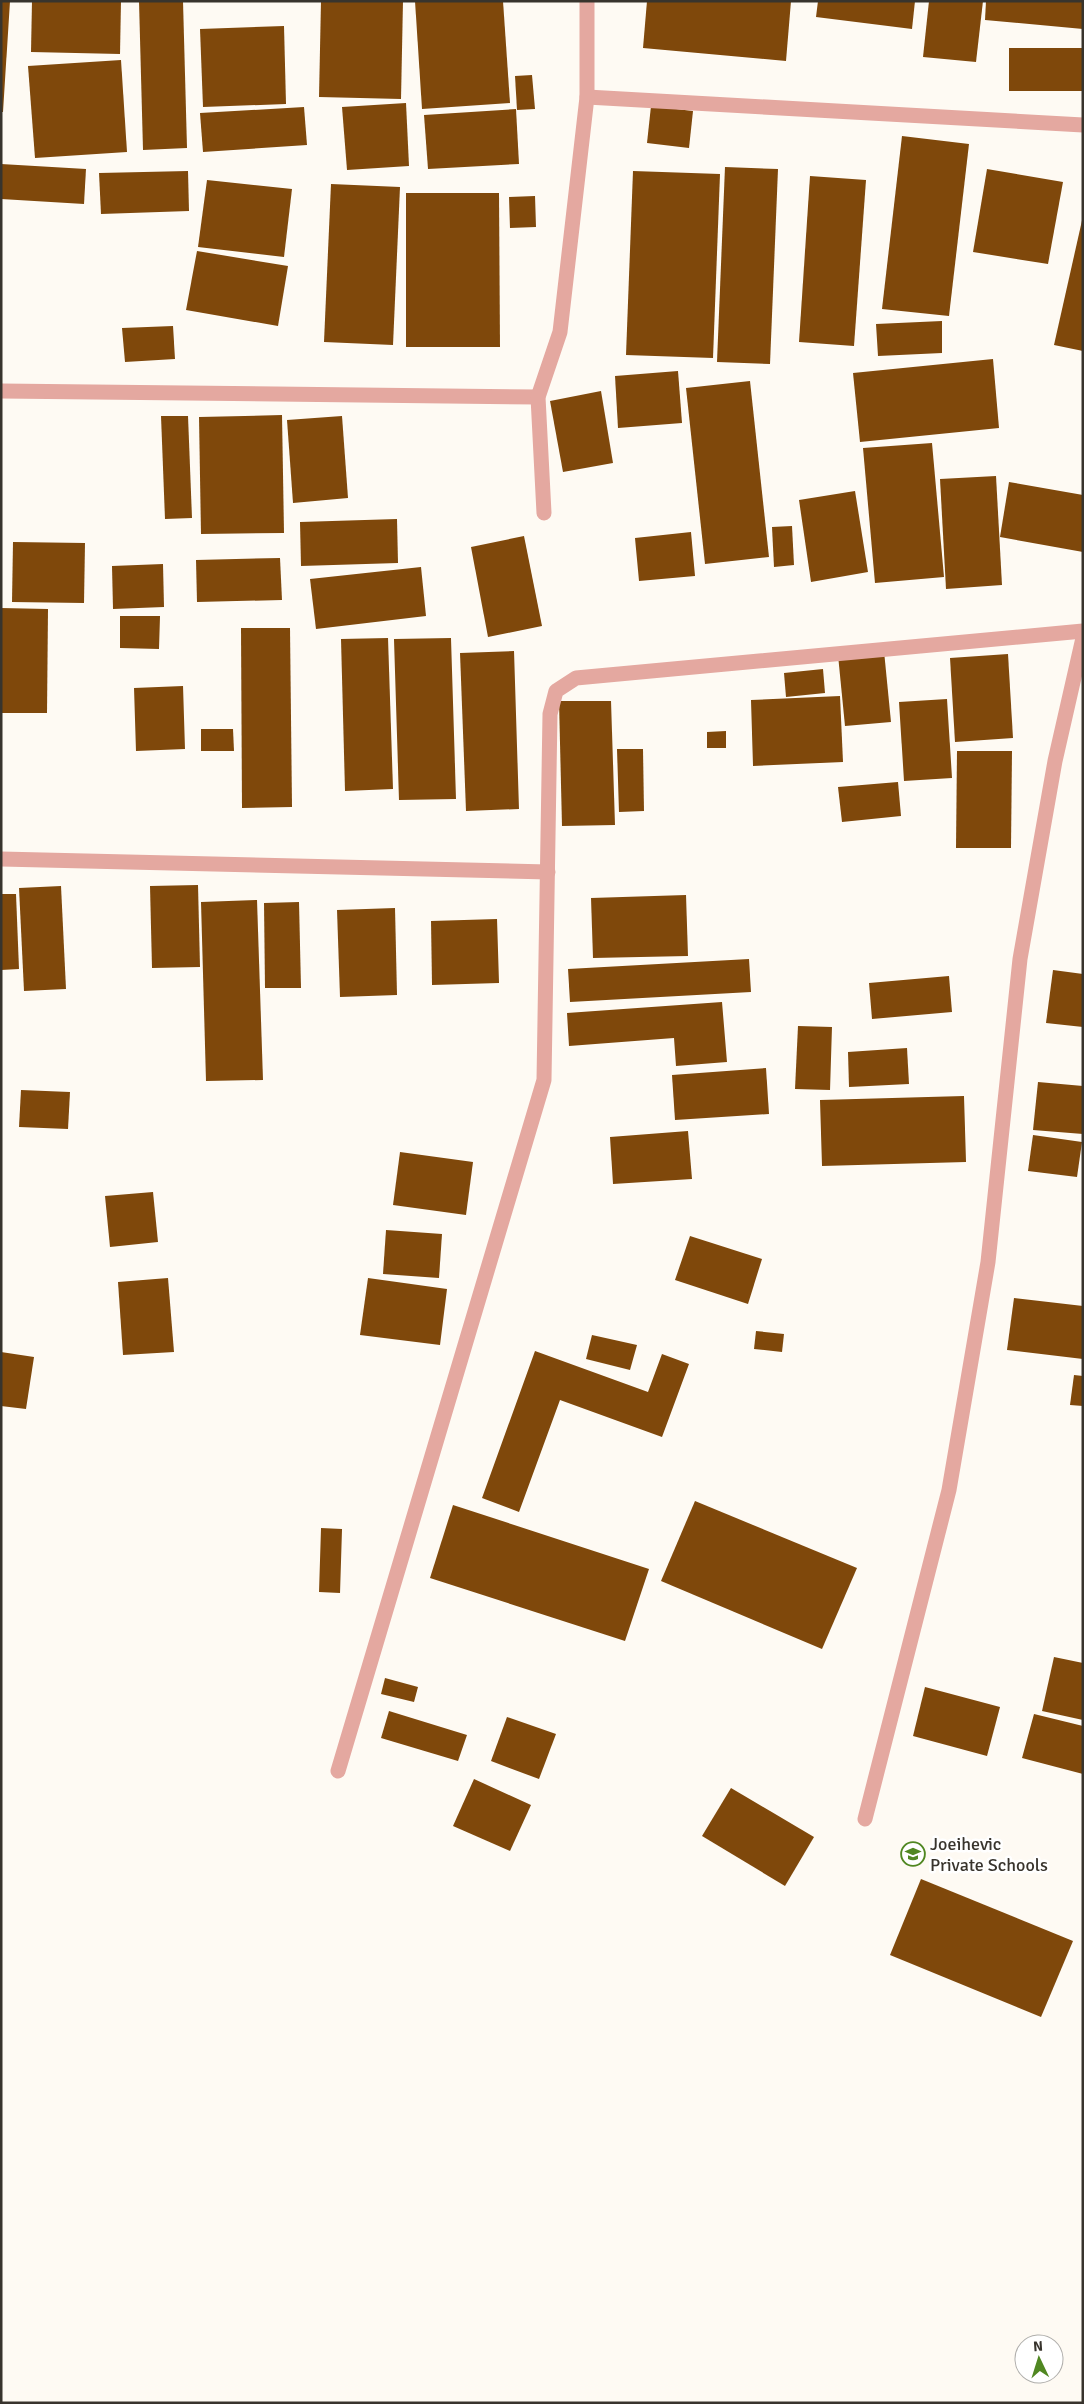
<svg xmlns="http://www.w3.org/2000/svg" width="1084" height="2404" viewBox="0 0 1084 2404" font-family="Signika,sans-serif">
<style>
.building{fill:#7f480b}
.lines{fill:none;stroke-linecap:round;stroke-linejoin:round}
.street{stroke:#e4a8a0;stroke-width:15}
.labels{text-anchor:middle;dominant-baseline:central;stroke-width:5;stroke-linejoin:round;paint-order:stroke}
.poi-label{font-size:18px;fill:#38342d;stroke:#fff;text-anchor:start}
</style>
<rect width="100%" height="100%" fill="#fefaf3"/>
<!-- building -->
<g class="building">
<polygon points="1,1 10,1 3,112 1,112"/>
<polygon points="32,1 121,1 120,54 31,52"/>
<polygon points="139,1 183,1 187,148 143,150"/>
<polygon points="321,1 403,1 401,99 319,97"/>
<polygon points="415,1 503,1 510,103 422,109"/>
<polygon points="647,1 791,1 786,61 643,48"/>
<polygon points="818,1 915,1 912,29 816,17"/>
<polygon points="929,1 983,1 976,62 923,57"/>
<polygon points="986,1 1083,1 1083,29 985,20"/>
<polygon points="284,26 286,104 203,107 200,29"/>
<rect x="1009" y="48" width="74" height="43"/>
<polygon points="121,60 127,152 35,158 28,66"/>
<polygon points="532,75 535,109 517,110 515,76"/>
<polygon points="406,103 409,166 347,170 342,107"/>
<polygon points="651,106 693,111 689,148 647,143"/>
<polygon points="304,107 307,145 203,152 200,113"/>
<polygon points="516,109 519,164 428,169 424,115"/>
<polygon points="902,136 969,144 949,316 882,309"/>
<polygon points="1,164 86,169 84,204 1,199"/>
<polygon points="725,167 778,169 770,364 717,362"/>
<polygon points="987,169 1063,182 1048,264 973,252"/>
<polygon points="188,171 189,211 101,214 99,173"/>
<polygon points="633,171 720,174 713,358 626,355"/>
<polygon points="810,176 866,180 854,346 799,342"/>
<polygon points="207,180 292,189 284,257 198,247"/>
<polygon points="331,184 400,187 393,345 324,342"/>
<polygon points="406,193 499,193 500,347 406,347"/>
<polygon points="535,196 536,227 510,228 509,197"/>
<polygon points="1083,216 1083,351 1054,345"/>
<polygon points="197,251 288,266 278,326 186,310"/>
<polygon points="942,321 942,353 878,356 876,324"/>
<polygon points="173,326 175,359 125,362 122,328"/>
<polygon points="993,359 999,428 860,442 853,373"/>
<polygon points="678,371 682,423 618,428 615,376"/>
<polygon points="750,381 769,557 705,564 686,388"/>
<polygon points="601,391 613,463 563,472 550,401"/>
<polygon points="282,415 284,533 201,534 199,417"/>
<polygon points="161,416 188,416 192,518 165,519"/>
<polygon points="342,416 348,498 293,503 287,420"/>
<polygon points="932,443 944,577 875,583 863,448"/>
<polygon points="996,476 1002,585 946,589 940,479"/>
<polygon points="1009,482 1083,495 1083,552 1000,537"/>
<polygon points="855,491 868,572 811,582 799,500"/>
<polygon points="397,519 398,563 301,566 300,522"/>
<polygon points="792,526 794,565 774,567 772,527"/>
<polygon points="691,532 695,576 639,581 635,538"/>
<polygon points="524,536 542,626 488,637 471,547"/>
<polygon points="13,542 85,543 84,603 12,602"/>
<polygon points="280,558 282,600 197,602 196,560"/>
<polygon points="163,564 164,607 113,609 112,566"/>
<polygon points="421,567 426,616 316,629 310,579"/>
<polygon points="1,608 48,609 47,713 1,713"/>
<polygon points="120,616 160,616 159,649 120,648"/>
<polygon points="241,628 290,628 292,807 242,808"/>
<polygon points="388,638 393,789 345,791 341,639"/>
<polygon points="451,638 456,799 399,800 394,639"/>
<polygon points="514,651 519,809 466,811 460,653"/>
<polygon points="884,651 891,722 845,726 838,655"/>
<polygon points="1008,654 1013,738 955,742 950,658"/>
<polygon points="823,669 825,693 786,697 784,673"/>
<polygon points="183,686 185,749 136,751 134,688"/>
<polygon points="840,696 843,762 753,766 751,700"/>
<polygon points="947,699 952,778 904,781 899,702"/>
<polygon points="559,701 611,701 615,825 562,826"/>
<polygon points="201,729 233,729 234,751 201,751"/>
<polygon points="726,731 726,748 707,748 707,732"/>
<polygon points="617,749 643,749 644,811 619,812"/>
<polygon points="957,751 1012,751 1011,848 956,848"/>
<polygon points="898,782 901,816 842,822 838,787"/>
<polygon points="198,885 200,967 152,968 150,886"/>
<polygon points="61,886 66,989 24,991 19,888"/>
<polygon points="1,894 16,894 19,969 1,970"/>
<polygon points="686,895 688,956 593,958 591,898"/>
<polygon points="257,900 263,1080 206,1081 201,902"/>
<polygon points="299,902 301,988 265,988 264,903"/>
<polygon points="395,908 397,995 340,997 337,910"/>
<polygon points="497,919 499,983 432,985 431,921"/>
<polygon points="749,959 751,992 570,1002 568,969"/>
<polygon points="1053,970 1083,974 1083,1027 1046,1023"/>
<polygon points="949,976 952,1012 872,1019 869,983"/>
<polygon points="722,1002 727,1062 676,1066 674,1038 569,1046 567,1013"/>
<polygon points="798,1026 832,1027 830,1090 795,1089"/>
<polygon points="907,1048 909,1084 849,1087 848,1052"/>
<polygon points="766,1068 769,1114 675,1120 672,1075"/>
<polygon points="1038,1082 1083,1086 1083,1134 1033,1130"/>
<polygon points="21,1090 70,1092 68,1129 19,1127"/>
<polygon points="964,1096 966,1162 822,1166 820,1100"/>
<polygon points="688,1131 692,1179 613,1184 610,1137"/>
<polygon points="1033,1135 1082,1142 1077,1177 1028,1171"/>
<polygon points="400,1152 473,1162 466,1215 393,1205"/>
<polygon points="153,1192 158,1242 110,1247 105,1196"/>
<polygon points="386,1230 442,1234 439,1278 383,1274"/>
<polygon points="690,1236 762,1259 748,1304 675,1280"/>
<polygon points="168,1278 174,1352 123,1355 118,1282"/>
<polygon points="368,1278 447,1289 440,1345 360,1335"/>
<polygon points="1014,1298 1083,1306 1083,1359 1007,1350"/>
<polygon points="756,1331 784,1334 782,1352 754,1349"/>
<polygon points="592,1335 637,1345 630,1370 586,1359"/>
<polygon points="535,1351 648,1392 662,1354 689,1364 662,1437 560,1400 519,1512 482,1498"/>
<polygon points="1,1352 34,1357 26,1409 1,1406"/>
<polygon points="1074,1375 1083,1376 1083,1406 1070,1405"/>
<polygon points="695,1501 857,1568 822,1649 661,1581"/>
<polygon points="453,1505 649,1569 625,1641 430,1578"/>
<polygon points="321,1528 342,1529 340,1593 319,1592"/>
<polygon points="1054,1657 1083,1663 1083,1720 1042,1711"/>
<polygon points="385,1678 418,1687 414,1702 381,1694"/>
<polygon points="925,1687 1000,1707 987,1756 913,1736"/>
<polygon points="389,1711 467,1735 458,1761 381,1738"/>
<polygon points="1034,1714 1083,1726 1083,1774 1022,1758"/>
<polygon points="507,1717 556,1734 539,1779 491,1761"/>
<polygon points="474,1779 531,1805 510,1851 453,1826"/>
<polygon points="731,1788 814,1837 785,1886 702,1836"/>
<polygon points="921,1879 1073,1941 1041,2017 890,1955"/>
</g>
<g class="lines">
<!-- street -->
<g class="street">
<polyline points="587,97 1083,125"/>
<polyline points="1,391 538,397"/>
<polyline points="544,513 538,397 560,332 587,97 587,1"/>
<polyline points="1,859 548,872"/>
<polyline points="338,1771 544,1080 550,714 556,691 576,678 1083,631"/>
<polyline points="865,1819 949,1490 988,1262 1020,959 1055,761 1083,638"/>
</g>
</g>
<!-- icons -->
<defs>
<g id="school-ring" transform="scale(1.25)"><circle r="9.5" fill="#fff" stroke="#508721" stroke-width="1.5"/><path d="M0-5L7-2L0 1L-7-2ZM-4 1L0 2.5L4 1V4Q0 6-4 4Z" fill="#508721"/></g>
</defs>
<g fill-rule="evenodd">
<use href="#school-ring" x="913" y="1854"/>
</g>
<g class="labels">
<!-- poi labels -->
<g class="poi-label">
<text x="930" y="1844">Joeihevic<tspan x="930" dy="21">Private Schools</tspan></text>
</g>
</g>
<!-- border -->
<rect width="1084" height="2404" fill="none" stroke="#38342d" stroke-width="5"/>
<!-- north arrow -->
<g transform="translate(1039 2359) rotate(356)"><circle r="24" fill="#ffffff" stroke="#afaeab"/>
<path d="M0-4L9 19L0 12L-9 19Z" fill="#508721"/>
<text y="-8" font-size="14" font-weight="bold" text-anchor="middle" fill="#38342d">N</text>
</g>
</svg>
